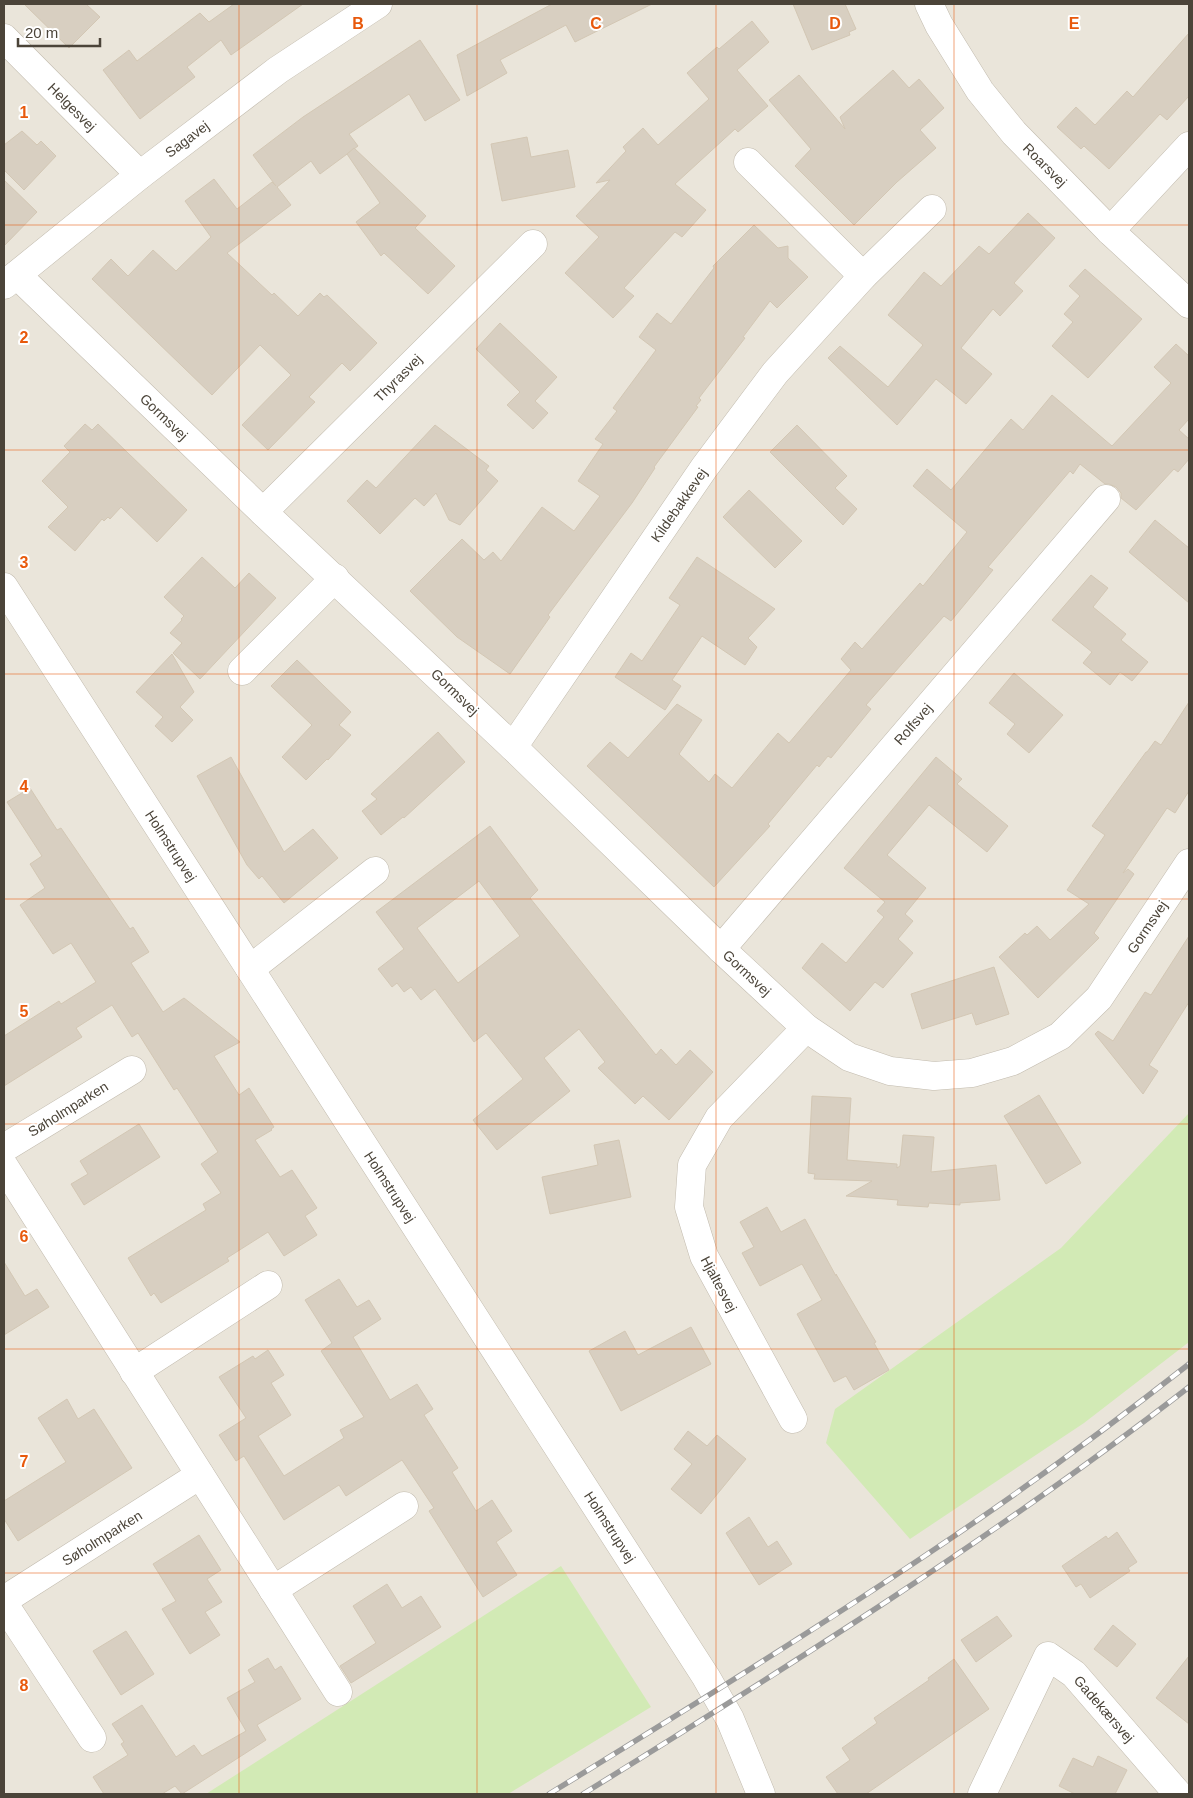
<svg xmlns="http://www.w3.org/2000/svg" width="1193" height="1798" viewBox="0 0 1193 1798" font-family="Helvetica,sans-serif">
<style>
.residential{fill:#eae5da}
.green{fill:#d2eab5}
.building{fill:#d8cfc1;stroke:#d3c7b4;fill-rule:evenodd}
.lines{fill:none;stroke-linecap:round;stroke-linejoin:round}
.minor-casing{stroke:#c2bbae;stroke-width:29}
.minor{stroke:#fff;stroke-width:28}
.rail-casing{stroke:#9a9a9a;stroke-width:5.5}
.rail{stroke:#fff;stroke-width:4;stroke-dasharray:11;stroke-linecap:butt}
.grid{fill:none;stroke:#e8590c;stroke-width:1;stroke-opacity:0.55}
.labels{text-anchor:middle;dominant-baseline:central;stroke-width:4;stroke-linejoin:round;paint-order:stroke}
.street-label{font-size:14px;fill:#4b4439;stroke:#fff}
.grid-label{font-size:16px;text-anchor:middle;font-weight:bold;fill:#e8590c;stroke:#fff;stroke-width:4;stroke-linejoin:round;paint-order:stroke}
</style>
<rect width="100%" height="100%" fill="#f6f3ec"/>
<!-- residential -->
<rect class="residential" x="4" y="4" width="1185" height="1790"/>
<!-- green -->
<g class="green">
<polygon points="1189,1113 1189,1342 1084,1423 910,1539 826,1443 835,1409 1061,1248"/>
<polygon points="561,1566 651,1707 508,1794 206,1794"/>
</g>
<!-- building -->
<g class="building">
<polygon points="24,4 86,4 100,17 69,48"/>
<polygon points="234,4 303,4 231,55 221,40 187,67 195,77 140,119 103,70 129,50 137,61 200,13 209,22"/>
<polygon points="552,4 652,4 575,42 566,25 500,60 507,73 467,96 457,55"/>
<polygon points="793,4 845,4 856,29 849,32 850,35 812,50"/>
<polygon points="752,21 769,42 737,70 768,106 738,132 735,129 675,184 706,210 682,237 675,232 624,288 634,296 613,318 565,273 599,237 576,216 610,180 596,183 626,151 623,147 643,128 658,145 709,99 687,73 717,47 719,49"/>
<polygon points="1189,33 1189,96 1167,120 1160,114 1109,169 1084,146 1081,149 1057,127 1076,107 1095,125 1127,91 1133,97"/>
<polygon points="420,40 460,100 425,121 409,94 349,134 358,146 320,174 311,161 277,187 291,205 227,253 272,295 274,293 298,316 320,293 324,297 327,295 377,343 350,371 342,363 309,397 315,402 268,450 242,425 291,375 260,345 212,395 92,279 111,259 128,276 153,250 176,271 211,237 185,201 214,179 237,209 272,182 276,186 253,155 303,117"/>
<polygon points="893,70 909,88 919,79 944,108 920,130 936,148 897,182 854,225 795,166 811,149 769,100 799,75 845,129 840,117"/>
<polygon points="22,131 37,145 41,141 56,156 24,190 4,170 4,145"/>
<polygon points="527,137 531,157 568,150 575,187 502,201 491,144"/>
<polygon points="354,148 426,216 415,228 455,266 428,294 384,253 381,256 356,222 380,203 347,154"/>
<polygon points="4,180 37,212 4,246"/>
<polygon points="1028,213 1055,238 1014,283 1023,291 1000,316 993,309 961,348 992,374 966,404 936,379 897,425 828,358 840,346 888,387 923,345 888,315 924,272 941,286 979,246 989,254"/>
<polygon points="754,225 778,248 788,246 788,258 808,277 777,308 770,301 743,337 745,338 699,398 701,400 696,406 698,407 654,467 655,468 632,503 548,615 550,617 510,674 457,637 410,591 462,539 484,560 493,552 501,561 542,507 574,531 600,496 578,481 603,444 595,439 617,411 613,408 656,350 639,337 657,313 671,324 714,268 713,266"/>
<polygon points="1085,269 1142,319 1088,378 1052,346 1073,322 1064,314 1080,296 1069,286"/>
<polygon points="500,323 557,377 535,401 548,413 533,429 507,405 520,392 476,349"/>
<polygon points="1176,344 1189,356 1189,419 1179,430 1189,439 1189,459 1178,472 1174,469 1136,510 1121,498 1121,493 1116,487 1109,484 1105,484 1080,464 1073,474 1070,471 988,567 993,570 951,621 944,616 866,705 871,709 831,758 828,756 819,767 817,765 768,824 770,826 714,887 587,766 610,742 628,758 677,704 702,720 679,754 709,782 715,774 732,788 778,733 789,743 851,670 841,659 855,642 862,649 920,583 923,586 967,532 913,486 927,469 951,490 1011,419 1023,430 1052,395 1112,446 1171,383 1154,367"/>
<polygon points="85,424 92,430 98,424 187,510 157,542 121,507 110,519 108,517 104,521 102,519 75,551 48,527 68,507 42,481 70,452 64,446"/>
<polygon points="435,425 489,466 486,470 498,481 460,525 449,520 436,493 424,506 415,498 380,534 347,501 367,480 376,488"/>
<polygon points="797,425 847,476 835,488 857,509 843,525 770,452"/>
<polygon points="749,490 802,541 775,568 723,517"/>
<polygon points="1155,520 1189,548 1189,603 1129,552"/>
<polygon points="202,557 235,588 249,573 276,598 200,679 173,653 182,643 170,633 182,620 181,619 184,616 164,597"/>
<polygon points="697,557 775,609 748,638 757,647 745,665 702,636 672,680 681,686 665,710 615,677 631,653 642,661 680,605 669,598"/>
<polygon points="1091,575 1108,588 1093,607 1126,634 1121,640 1148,662 1132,681 1120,672 1110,685 1083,663 1092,652 1052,620"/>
<polygon points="172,654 194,692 180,707 193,720 172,742 155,726 163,717 136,692"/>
<polygon points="297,660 351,712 339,725 351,735 328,760 327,759 306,780 282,757 312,725 271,686"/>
<polygon points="1014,673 1063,715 1029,753 1007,734 1015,724 989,703"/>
<polygon points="1189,702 1189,791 1175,813 1167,808 1123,873 1128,869 1134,874 1094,933 1099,938 1038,998 999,957 1025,933 1027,935 1037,926 1050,940 1089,904 1067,890 1105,835 1092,826 1146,752 1147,752 1155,741 1161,745"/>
<polygon points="438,732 465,762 404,818 403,817 381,835 362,811 377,799 371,794"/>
<polygon points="231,757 284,852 313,829 338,858 284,903 262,876 259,879 247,865 197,776"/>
<polygon points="936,757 962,779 957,784 1008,826 987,852 929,805 887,855 926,888 905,914 913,921 898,939 913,953 883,988 875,982 850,1011 802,968 822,943 846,963 884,917 877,911 885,902 844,868"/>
<polygon points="30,788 57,830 61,828 130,929 133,927 149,952 131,963 163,1012 184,998 240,1042 214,1056 239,1095 249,1088 274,1127 271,1129 272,1130 255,1140 280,1177 292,1170 317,1208 305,1216 317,1235 284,1256 268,1232 227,1258 229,1261 161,1303 154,1293 151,1296 128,1258 206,1210 203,1204 221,1193 201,1164 218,1152 177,1088 174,1090 138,1033 132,1037 112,1005 76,1028 82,1037 4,1086 4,1036 59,1001 61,1004 96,982 71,943 53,954 20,905 45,888 30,864 42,856 7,802"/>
<path d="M 490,826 L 538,890 L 530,898 L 656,1055 L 661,1049 L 676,1065 L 690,1050 L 713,1072 L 669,1120 L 643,1096 L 635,1104 L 598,1068 L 605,1062 L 579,1029 L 544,1058 L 570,1091 L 497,1150 L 473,1120 L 523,1079 L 486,1033 L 474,1042 L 435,989 L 421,1000 L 411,987 L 404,992 L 397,983 L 392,987 L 378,969 L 404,949 L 376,912 ZM 479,881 L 520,936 L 458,983 L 417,928 Z"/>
<polygon points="1189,936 1189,1002 1149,1065 1158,1071 1143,1094 1095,1034 1098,1031 1113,1041 1145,992 1151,995"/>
<polygon points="994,967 1009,1014 976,1025 972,1013 922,1029 911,994"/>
<polygon points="1039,1095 1081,1163 1046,1184 1004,1116"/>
<polygon points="812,1096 851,1098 847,1160 897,1164 897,1168 900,1166 903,1135 934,1137 931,1172 996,1165 1000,1200 960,1203 960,1205 929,1203 928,1207 897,1205 898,1200 846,1196 872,1181 814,1179 815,1174 808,1173"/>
<polygon points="139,1124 160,1157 84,1205 71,1184 88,1174 80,1161"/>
<polygon points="619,1140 631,1197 550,1214 542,1177 598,1165 594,1145"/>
<polygon points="767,1207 781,1232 805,1219 836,1276 836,1274 876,1342 874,1343 889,1370 854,1390 846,1376 834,1382 797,1314 822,1300 802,1264 760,1286 742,1253 754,1247 740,1222"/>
<polygon points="4,1262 25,1296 37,1289 49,1307 4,1335"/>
<polygon points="339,1279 357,1307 369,1300 381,1319 353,1337 390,1400 417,1384 433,1409 424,1415 458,1468 452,1472 476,1511 492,1500 512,1531 496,1542 517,1575 483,1597 429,1511 434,1508 402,1460 346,1496 339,1485 284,1520 244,1456 236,1461 219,1435 246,1418 219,1377 253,1356 255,1359 268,1350 284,1375 271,1383 291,1415 258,1436 284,1476 344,1438 340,1430 364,1417 321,1351 332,1343 305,1300"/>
<polygon points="691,1327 711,1364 621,1411 589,1351 625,1331 638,1355"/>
<polygon points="67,1399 78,1419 94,1409 132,1468 18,1541 4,1519 4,1501 66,1462 38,1418"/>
<polygon points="688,1431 707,1446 717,1435 746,1459 701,1514 671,1489 692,1464 674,1449"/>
<polygon points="749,1517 768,1547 777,1541 792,1564 759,1585 726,1533"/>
<polygon points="1117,1532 1137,1562 1128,1568 1130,1571 1090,1598 1081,1584 1076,1587 1062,1566 1106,1536 1108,1539"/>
<polygon points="199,1535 221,1570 207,1579 222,1602 205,1612 220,1635 190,1654 162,1609 176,1601 153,1564"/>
<polygon points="387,1584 402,1608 421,1596 441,1627 351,1683 340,1666 376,1643 353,1606"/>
<polygon points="997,1616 1012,1636 976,1662 961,1640"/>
<polygon points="1113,1625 1136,1644 1117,1667 1094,1649"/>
<polygon points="126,1631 154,1674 121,1695 93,1651"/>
<polygon points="1189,1656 1189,1724 1156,1698"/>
<polygon points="268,1658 275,1670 281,1666 301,1699 257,1725 266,1740 182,1794 175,1786 162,1794 104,1794 93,1777 128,1755 121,1744 124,1742 112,1724 142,1705 176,1757 194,1745 202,1756 246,1731 227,1698 255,1682 248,1670"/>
<polygon points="954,1659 989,1709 866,1794 838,1794 826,1777 850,1760 842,1748 877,1723 874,1718 929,1680 928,1678"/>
<polygon points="1098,1756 1127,1770 1115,1794 1075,1794 1059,1786 1073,1758 1093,1767"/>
</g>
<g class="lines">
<!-- minor casing -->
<g class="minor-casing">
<g id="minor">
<polyline points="929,4 939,25 980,91 1014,133 1110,231 1189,304"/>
<polyline points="4,38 140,175"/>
<polyline points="748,162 863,276"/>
<polyline points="1110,231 1189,146"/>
<polyline points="17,275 263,512 513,747 721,949 806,1028 849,1057 890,1071 934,1076 972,1073 1013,1061 1060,1036 1099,998 1189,863"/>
<polyline points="4,285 140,175 278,70 378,4"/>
<polyline points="263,512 533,244"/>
<polyline points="4,587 706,1677 730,1719 761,1794"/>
<polyline points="242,671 335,578"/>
<polyline points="513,747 704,468 775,373 863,276 932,209"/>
<polyline points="721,949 1106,499"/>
<polyline points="250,969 375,871"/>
<polyline points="4,1148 132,1070"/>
<polyline points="4,1166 338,1692"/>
<polyline points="134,1372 268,1285"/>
<polyline points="793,1419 704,1256 689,1207 692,1165 719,1118 806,1028"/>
<polyline points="273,1590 404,1506"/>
<polyline points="4,1600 200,1475"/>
<polyline points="4,1604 92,1738"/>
<polyline points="982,1794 1048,1656 1074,1674 1178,1794"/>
</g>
</g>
<!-- minor -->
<use href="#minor" class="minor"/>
<!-- rail casing -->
<g class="rail-casing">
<g id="rail">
<path d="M 549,1794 C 678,1715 807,1635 932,1551 C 1019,1493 1106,1429 1189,1364"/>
<path d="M 583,1794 C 789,1666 997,1536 1189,1387"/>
</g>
</g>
<!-- rail -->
<use href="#rail" class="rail"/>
</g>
<!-- grid -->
<path class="grid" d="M 239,4 L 239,1794M 477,4 L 477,1794M 716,4 L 716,1794M 954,4 L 954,1794M 4,225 L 1189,225M 4,450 L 1189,450M 4,674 L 1189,674M 4,899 L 1189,899M 4,1124 L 1189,1124M 4,1349 L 1189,1349M 4,1573 L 1189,1573"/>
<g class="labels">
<!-- street labels -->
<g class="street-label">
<text transform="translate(72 107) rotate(45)">Helgesvej</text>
<text transform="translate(187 139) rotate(-37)">Sagavej</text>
<text transform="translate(1045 165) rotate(45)">Roarsvej</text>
<text transform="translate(398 378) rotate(-45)">Thyrasvej</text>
<text transform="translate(164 417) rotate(44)">Gormsvej</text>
<text transform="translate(679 505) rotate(-55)">Kildebakkevej</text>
<text transform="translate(455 692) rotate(44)">Gormsvej</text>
<text transform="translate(913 724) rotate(-49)">Rolfsvej</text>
<text transform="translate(171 846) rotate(57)">Holmstrupvej</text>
<text transform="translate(1147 927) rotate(-56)">Gormsvej</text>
<text transform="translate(747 973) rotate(43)">Gormsvej</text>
<text transform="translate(68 1109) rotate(-32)">Søholmparken</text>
<text transform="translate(390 1187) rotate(57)">Holmstrupvej</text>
<text transform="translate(719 1284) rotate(62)">Hjaltesvej</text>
<text transform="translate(610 1527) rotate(57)">Holmstrupvej</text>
<text transform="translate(102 1538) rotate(-32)">Søholmparken</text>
<text transform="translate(1104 1709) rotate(49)">Gadekærsvej</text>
</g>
</g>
<g class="grid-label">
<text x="358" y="29">B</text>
<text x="596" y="29">C</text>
<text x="835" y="29">D</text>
<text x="1074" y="29">E</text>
<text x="24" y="118">1</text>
<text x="24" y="343">2</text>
<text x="24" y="568">3</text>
<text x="24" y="792">4</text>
<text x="24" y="1017">5</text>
<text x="24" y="1242">6</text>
<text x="24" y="1467">7</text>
<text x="24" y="1691">8</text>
</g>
<!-- border -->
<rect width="1193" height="1798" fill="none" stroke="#4b4439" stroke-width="10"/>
<!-- scale -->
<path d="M18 38v8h82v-8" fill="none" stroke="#4b4439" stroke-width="2.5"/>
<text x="25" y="38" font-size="15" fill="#4b4439" stroke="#ffffff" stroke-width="4" paint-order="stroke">20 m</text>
</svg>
